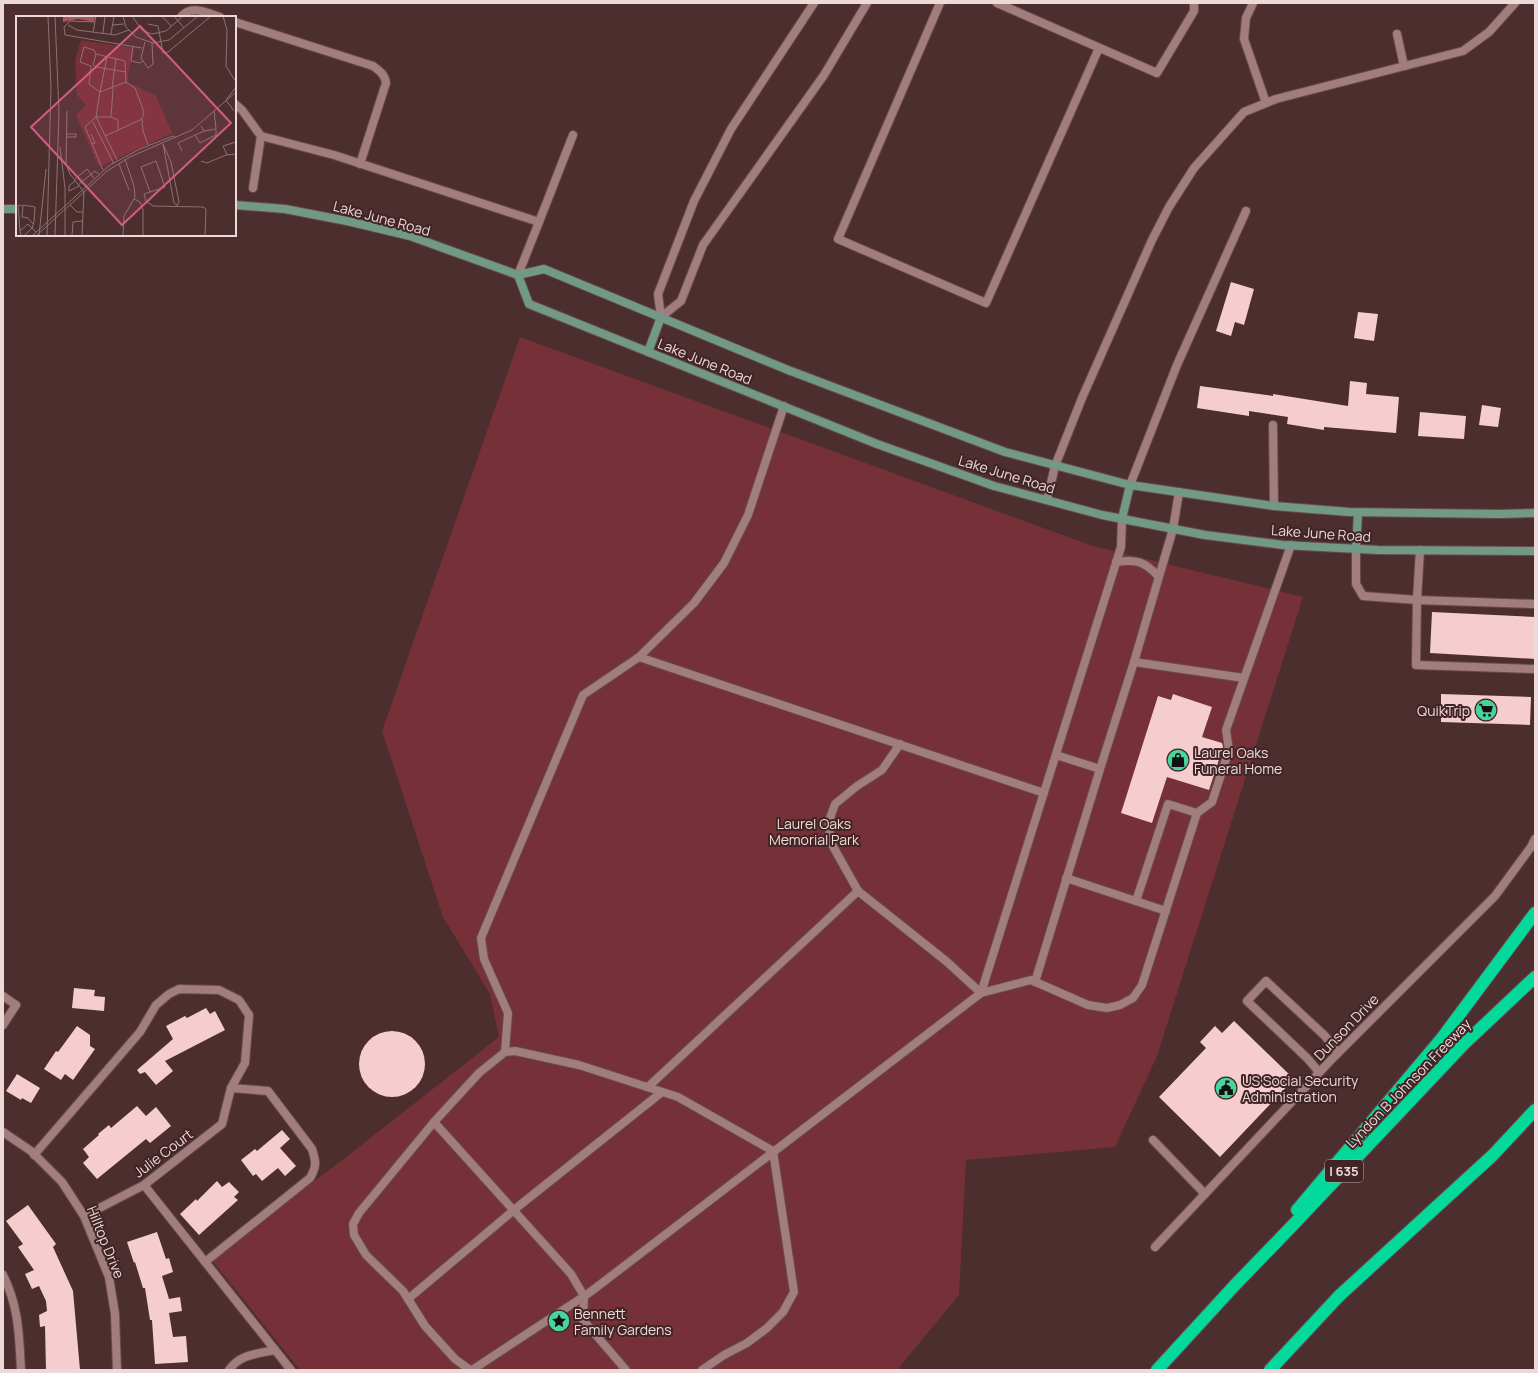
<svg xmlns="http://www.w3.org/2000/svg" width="1538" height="1373" viewBox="0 0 1538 1373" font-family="Manrope,sans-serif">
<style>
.green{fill:#763037}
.building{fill:#f5cdcf}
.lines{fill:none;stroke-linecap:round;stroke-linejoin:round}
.service-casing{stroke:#664c4d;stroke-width:10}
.minor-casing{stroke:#664c4d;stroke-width:10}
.secondary-casing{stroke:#664c4d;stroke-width:10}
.motorway-casing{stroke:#664c4d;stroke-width:14}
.service{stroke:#a17d7e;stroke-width:8}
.minor{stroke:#a17d7e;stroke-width:8}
.secondary{stroke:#719986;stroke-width:8}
.motorway{stroke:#02d99a;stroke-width:12}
.labels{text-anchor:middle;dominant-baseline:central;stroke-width:4;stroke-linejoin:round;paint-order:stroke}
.shield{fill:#412426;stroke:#b9a3a3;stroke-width:1}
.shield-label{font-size:13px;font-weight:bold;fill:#edd9d9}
.street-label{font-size:14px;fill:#edd9d9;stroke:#412426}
.poi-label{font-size:14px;fill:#edd9d9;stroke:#412426;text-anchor:start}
.park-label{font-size:14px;fill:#f2d9d9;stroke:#412426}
.inset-road{fill:none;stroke:#8c7273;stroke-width:1}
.view{fill:#d15c87;fill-opacity:0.15;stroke:#d15c87;stroke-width:2}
.inset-edge{fill:none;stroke:#edd9d9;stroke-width:2}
</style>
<rect width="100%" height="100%" fill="#4c2e2f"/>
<!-- green -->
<polygon class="green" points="520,337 1093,546 1303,597 1157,1056 1115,1147 966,1160 959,1295 897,1370 300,1370 211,1259 341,1161 499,1037 490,994 443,917 382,731"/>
<!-- building -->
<g class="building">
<polygon points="1231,282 1254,289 1244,325 1235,322 1231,336 1216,331"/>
<polygon points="1358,312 1378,314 1374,341 1354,338"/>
<polygon points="1350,381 1367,383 1366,394 1399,397 1396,433 1324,427 1324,430 1287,424 1288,417 1249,411 1249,416 1197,408 1200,386 1273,396 1273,394 1348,406"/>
<polygon points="1482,405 1501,408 1498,427 1479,425"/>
<polygon points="1420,412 1466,416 1464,439 1418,436"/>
<polygon points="1432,612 1535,617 1535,659 1430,653"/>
<polygon points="1173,694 1212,707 1202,737 1222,743 1223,747 1209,790 1167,777 1152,823 1121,813 1158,696 1171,700"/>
<polygon points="1441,694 1531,697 1530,725 1441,722"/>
<polygon points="74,988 95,990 94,996 105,997 104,1011 72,1008"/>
<polygon points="206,1008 210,1014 215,1011 225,1030 165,1061 173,1071 156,1085 145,1072 140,1074 137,1070 173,1039 166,1026 185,1016 187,1018"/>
<polygon points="1234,1021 1294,1079 1220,1157 1159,1097 1206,1048 1200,1042 1215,1026 1222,1033"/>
<polygon points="77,1026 90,1035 90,1046 95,1049 73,1080 65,1074 61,1080 44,1069 56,1051 58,1052"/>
<circle cx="392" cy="1064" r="33"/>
<polygon points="17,1074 40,1088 31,1103 22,1098 21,1100 6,1091"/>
<polygon points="137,1106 146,1116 156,1107 171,1126 150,1143 146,1139 97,1179 83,1163 89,1157 83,1149 99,1135 98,1134 109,1125 111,1128"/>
<polygon points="282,1130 290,1139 280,1148 296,1166 285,1176 278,1168 262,1181 256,1174 253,1176 241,1160 255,1149 257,1151"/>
<polygon points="217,1181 222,1187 229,1182 239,1192 234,1197 238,1200 199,1235 180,1214 196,1199 197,1201"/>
<polygon points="28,1205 56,1244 53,1247 73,1291 80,1370 46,1370 45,1326 40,1327 39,1315 47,1311 46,1301 39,1286 32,1289 25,1274 34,1270 18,1247 23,1244 6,1221"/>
<polygon points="157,1232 166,1259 169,1258 173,1272 162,1276 169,1299 180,1297 182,1311 169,1313 173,1337 186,1336 188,1362 155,1364 152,1320 150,1320 145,1288 143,1288 135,1262 134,1263 127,1242"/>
</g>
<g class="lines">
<!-- service casing -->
<g class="service-casing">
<g id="service">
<polyline points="940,3 838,239 986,303 1099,48"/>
<polyline points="997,3 1157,73 1194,11 1194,3"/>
<polyline points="1253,3 1246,18 1244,39 1266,103"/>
<path d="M 181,17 C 191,4 207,13 220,17"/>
<path d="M 235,22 L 373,66 C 380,71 385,75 386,83 L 360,164"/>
<polyline points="1397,34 1404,66"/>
<polyline points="235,104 242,110 261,136"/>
<polyline points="253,188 261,136 334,155 539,222 573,135"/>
<polyline points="518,275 539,222"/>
<polyline points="661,317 681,301 703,245 824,75 867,3"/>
<polyline points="661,317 658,294 694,201 731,129 814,3"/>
<polyline points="784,406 748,515 724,563 694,603 639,657 1044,793"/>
<polyline points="1273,425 1274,506"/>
<polyline points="1130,485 1177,365 1246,211"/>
<polyline points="1047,500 1055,466 1082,398 1152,240 1169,207 1194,168 1244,112 1276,99 1463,51 1489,32 1515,3"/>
<polyline points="1356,549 1356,584 1363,596 1417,600 1535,604"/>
<polyline points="1420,550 1417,600 1416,665 1535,669"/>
<path d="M 1116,562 C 1136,559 1144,561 1158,576"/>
<polyline points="1134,662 1244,678"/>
<polyline points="1056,755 1100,769"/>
<polyline points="1066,878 1166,911"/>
<polyline points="858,891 946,961 981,993 1121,547 1122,519"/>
<polyline points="1136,901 1168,804 1197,813"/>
<polyline points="1035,982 1100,769 1134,662 1173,529 1179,492"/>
<polyline points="3,996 16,1005"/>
<polyline points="505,1052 508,1013 484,959 481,938 583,695 639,657"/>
<polyline points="1319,1072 1307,1058 1247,1001 1266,981 1325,1036 1338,1053"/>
<polyline points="648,1087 858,891 830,841 829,821 835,804 857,786 882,770 900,744"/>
<polyline points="434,1122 571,1274 584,1296 583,1320 626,1370"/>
<polyline points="1153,1140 1205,1194"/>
<path d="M 34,1155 L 140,1032 L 156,1005 L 169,994 L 179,989 L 219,990 L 239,1000 L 249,1015 L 245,1063 L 231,1088 L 268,1091 L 312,1149 C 316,1162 317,1166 310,1178 L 205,1262"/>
<polyline points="144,1185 291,1370"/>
<path d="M 3,1275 C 19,1307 19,1335 21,1370"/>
<polyline points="408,1299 520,1205 662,1092"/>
<path d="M 229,1370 C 240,1354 257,1354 275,1350"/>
<polyline points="470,1370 455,1359 425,1326 403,1291 366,1255 354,1235 353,1224 359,1213 434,1122 479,1073 505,1052 515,1051 579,1065 678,1097 773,1151"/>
<polyline points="472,1370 589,1293 981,993 1031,980 1088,1005 1107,1008 1120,1005 1133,998 1142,985 1197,813 1212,802 1229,750 1226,730 1291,545"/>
<polyline points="702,1370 724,1355 747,1343 767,1328 783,1312 794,1292 773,1151"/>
</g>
</g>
<!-- minor casing -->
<g class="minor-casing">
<g id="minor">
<polyline points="3,1025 16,1005"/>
<polyline points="3,1132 31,1151 62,1182 84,1216 109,1277 115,1314 117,1370"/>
<polyline points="84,1216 144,1185 222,1124 231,1088"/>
<polyline points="1155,1247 1331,1060 1495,896 1531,847 1535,839"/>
</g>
</g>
<!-- secondary casing -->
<g class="secondary-casing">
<g id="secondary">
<polyline points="235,205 285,209 347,221 410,236 518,275 544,269 788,370 1005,452 1130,485 1274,506 1349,512 1500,514 1535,513"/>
<polyline points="3,209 17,209"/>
<polyline points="518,275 529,304 877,444 994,486 1102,515 1205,535 1283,545 1378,550 1535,551"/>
<polyline points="648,352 661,317"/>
<polyline points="1122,519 1130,485"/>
<polyline points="1356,549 1358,513"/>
</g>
</g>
<!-- motorway casing -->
<g class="motorway-casing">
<g id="motorway">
<polyline points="1297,1210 1442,1038 1535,913"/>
<polyline points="1157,1370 1235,1285 1292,1226 1464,1044 1535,977"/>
<polyline points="1270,1370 1339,1296 1493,1155 1535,1110"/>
</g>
</g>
<!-- service -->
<use href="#service" class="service"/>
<!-- minor -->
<use href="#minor" class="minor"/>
<!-- secondary -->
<use href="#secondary" class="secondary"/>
<!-- motorway -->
<use href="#motorway" class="motorway"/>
</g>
<!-- icons -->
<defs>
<g id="supermarket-disc" transform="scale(1.15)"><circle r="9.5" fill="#48d49d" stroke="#412426"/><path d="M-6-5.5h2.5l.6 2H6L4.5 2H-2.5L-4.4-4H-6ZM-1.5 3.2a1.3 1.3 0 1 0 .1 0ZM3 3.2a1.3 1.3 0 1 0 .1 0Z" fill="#111"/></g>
<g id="shop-disc" transform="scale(1.15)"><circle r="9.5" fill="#48d49d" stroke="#412426"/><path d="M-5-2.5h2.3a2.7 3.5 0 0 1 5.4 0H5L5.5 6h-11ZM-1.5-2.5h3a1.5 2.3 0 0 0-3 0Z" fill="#111"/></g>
<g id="civic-disc" transform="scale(1.15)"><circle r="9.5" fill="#48d49d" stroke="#412426"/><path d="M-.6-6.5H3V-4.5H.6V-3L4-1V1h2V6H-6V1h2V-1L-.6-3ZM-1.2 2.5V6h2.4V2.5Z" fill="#111"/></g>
<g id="sight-disc" transform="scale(1.15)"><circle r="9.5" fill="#48d49d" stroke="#412426"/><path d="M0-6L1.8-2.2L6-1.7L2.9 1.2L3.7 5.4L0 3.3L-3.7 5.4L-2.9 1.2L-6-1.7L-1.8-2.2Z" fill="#111"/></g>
</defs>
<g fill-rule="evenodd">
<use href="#supermarket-disc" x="1486" y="710"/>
<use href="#shop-disc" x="1178" y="760"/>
<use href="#civic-disc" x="1226" y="1088"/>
<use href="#sight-disc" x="559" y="1321"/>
</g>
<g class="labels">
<!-- shield labels -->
<rect class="shield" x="1325" y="1160" width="38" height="22" rx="3"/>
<g class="shield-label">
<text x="1344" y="1171">I 635</text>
</g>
<!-- street labels -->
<g class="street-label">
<text transform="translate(382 218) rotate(15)">Lake June Road</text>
<text transform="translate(705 361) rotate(22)">Lake June Road</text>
<text transform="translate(1007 474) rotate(17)">Lake June Road</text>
<text transform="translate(1321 533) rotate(4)">Lake June Road</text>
<text transform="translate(1346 1027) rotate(-46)">Dunson Drive</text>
<text transform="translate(1408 1083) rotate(-46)">Lyndon B Johnson Freeway</text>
<text transform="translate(163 1153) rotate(-37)">Julie Court</text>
<text transform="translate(106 1242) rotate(68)">Hilltop Drive</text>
</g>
<!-- poi labels -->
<g class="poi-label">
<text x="1470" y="710" text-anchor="end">QuikTrip</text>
<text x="1194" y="752">Laurel Oaks<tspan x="1194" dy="16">Funeral Home</tspan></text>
<text x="1242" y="1080">US Social Security<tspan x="1242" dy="16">Administration</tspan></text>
<text x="574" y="1313">Bennett<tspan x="574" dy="16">Family Gardens</tspan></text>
</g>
<!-- park labels -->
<g class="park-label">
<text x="814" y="823">Laurel Oaks<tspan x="814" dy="16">Memorial Park</tspan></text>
</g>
</g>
<!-- overview -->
<g transform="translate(16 16)">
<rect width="220" height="220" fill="#4c2e2f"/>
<path d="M 65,24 L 117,32 L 111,66 L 140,80 L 156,117 L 83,151 L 60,99 L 70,89 L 61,79 L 59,45 Z" fill="#763037"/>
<path d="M 47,0 L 79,0 L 78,6 L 62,3 L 47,6 Z" fill="#a8555c"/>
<path class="inset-road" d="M 107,0 L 110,11 L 120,21 L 137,27 L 153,24 L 182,0M 116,0 L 126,14 L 136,18 L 150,15 L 167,0M 146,0 L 155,10M 158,0 L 168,12M 207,0 L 211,14 L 210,50 L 220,66M 79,6 L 54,5 L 48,11 L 49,19 L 126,32M 132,8 L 142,10 L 147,37 L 152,36 L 195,0M 52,9 L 61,14 L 99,19 L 113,14M 96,9 L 108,8M 77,16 L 80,0M 87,17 L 89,0M 95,18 L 98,0M 129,26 L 125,42 L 132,52 L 137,48 L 136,27M 117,31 L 115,45 L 124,47 L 127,45M 80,38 L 77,49 L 80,51 L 110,56M 110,66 L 119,72 L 128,96 L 126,103M 96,73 L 100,42M 97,73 L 95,101 L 102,104 L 102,114M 210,84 L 218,95M 210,84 L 220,71M 51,95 L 50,148 L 54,158 L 68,176 L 66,220M 95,101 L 80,101 L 101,144M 77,106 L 98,148M 188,115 L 200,113 L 198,95M 75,118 L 79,127 L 76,128M 179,119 L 184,127 L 200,119 L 200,114M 89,120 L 126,103 L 127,115 L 132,129M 51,121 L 60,121 L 60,118 L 51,118M 147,128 L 155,146 L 163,186 L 161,190M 147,128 L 158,187 L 161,189M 44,131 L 49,172 L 49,220M 166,135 L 162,127 L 188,115 L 185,110M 211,139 L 207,130 L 220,126M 185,145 L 191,147 L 210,139 L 220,138M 103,148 L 113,174M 87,154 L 69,111 L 80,101 L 84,76 L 110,66 L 109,45 L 80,38 L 78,34 L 68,31 L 64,46 L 75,50 L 73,68 L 84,76 L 91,41M 58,164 L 71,153 L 78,162M 59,165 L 53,170 L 53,175 L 63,170M 62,169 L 79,155 L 83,158M 134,176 L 125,151 L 140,145 L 149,171 L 128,178 L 130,185 L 137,190 L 187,191 L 190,193 L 189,220M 118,183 L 124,186 L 127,194 L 127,220M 54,189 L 61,196 L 67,196M 17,208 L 12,202 L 6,201 L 7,189 L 19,191 L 18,206 L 16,212 L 20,216M 4,215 L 2,189 L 6,190M 5,220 L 4,215 L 12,208 L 16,212 L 8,220M 16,220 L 94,149 L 124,133 L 157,120 L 160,122M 20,220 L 91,155 L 114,141 L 176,114 L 220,76M 23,220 L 30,153M 31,220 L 35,72 L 32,0M 39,220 L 43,97 L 39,0M 56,220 L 57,206 L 67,205M 107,220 L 108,200 L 119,181 L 118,170 L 109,143"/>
<path class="view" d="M 124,10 L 215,107 L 106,209 L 15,111 Z"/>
<rect width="220" height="220" class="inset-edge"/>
</g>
<!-- border -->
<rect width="1538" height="1373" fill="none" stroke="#edd9d9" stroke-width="8"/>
</svg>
